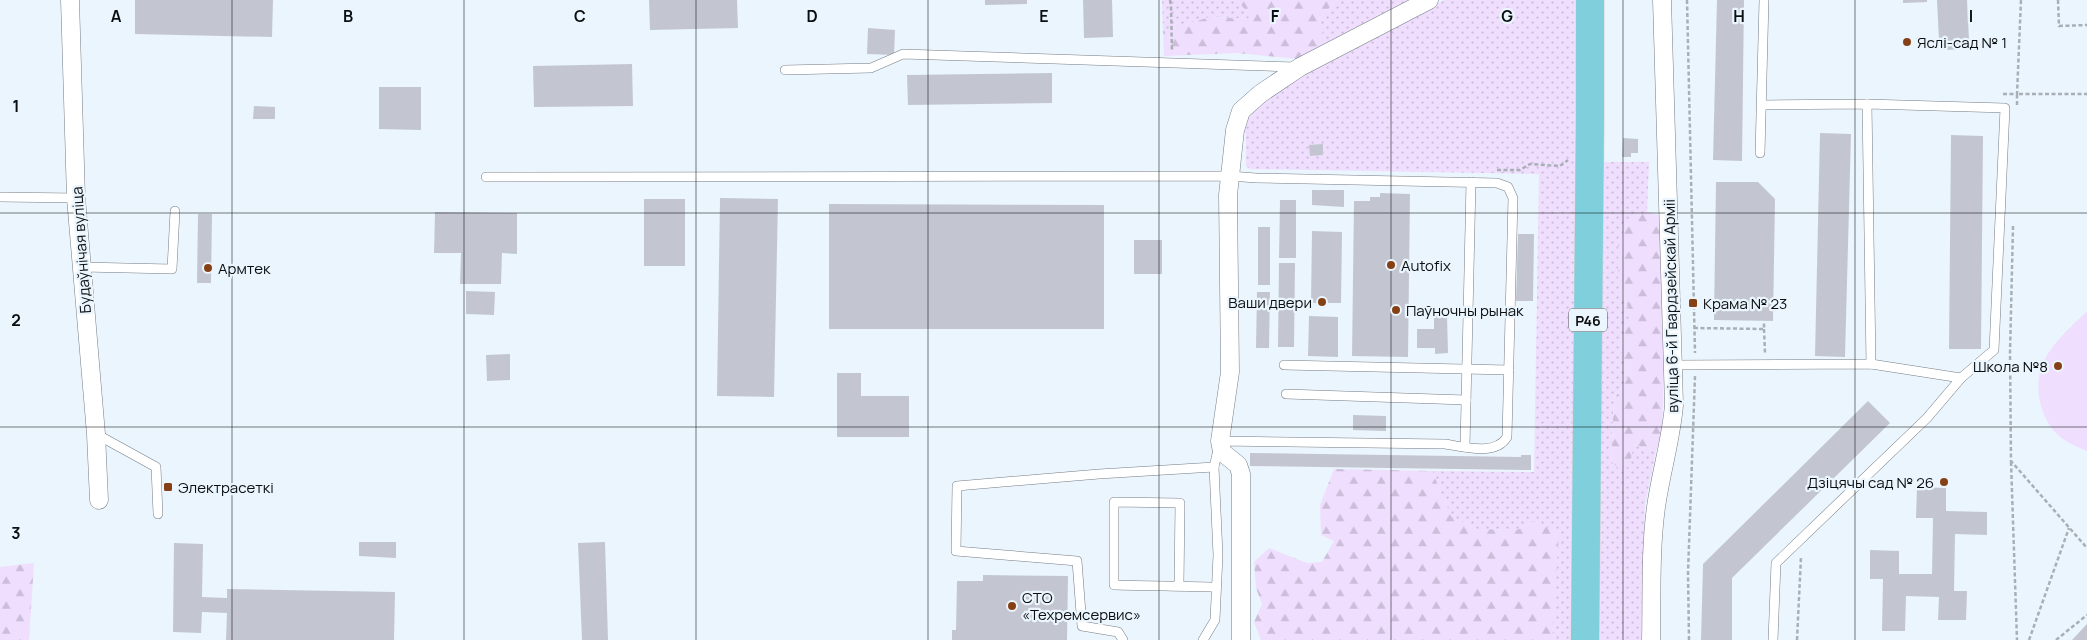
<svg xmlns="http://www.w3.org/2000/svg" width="2087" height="640" viewBox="0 0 2087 640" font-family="Manrope,sans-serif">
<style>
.grass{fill:url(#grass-dots)}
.forest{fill:url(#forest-firs)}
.garden{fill:#efdefe}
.building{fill:#c3c6d0}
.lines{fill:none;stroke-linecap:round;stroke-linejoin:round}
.lane-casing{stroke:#757d85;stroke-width:10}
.street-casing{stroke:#757d85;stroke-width:19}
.primary-casing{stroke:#d3d4d4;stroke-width:29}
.path{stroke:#a8b0b6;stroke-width:2.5;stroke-dasharray:4 2.5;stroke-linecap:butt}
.lane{stroke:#fff;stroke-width:9}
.street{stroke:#fff;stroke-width:18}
.primary{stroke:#7fd0dc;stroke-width:28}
.grid{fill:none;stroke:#0b0f11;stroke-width:1;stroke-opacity:0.55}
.poi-dot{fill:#854115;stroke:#ebf5fd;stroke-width:2}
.labels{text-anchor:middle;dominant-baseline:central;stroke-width:4.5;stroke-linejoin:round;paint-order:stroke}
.shield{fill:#ebf5fd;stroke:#4e5458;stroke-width:1}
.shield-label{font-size:14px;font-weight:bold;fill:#0b0f11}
.poi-label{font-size:15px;fill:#0b0f11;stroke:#ebf5fd;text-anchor:start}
.street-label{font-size:15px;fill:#0b0f11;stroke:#ebf5fd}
.grid-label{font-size:16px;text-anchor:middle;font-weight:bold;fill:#0b0f11;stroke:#ebf5fd;stroke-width:4.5;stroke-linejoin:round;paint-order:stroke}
</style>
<defs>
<pattern id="grass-dots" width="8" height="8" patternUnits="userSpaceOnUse" patternTransform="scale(1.25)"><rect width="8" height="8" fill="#efdefe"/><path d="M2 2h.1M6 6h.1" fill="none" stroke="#ccbdd9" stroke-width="1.8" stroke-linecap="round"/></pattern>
<pattern id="forest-firs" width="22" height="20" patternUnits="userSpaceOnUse" patternTransform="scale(1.25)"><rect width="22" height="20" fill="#efdefe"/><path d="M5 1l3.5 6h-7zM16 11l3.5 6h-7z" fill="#ccbdd9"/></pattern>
</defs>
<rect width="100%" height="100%" fill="#ebf5fd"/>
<!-- grass -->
<g class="grass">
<polygon points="1162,0 1237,0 1254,19 1210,17 1163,31"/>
<polygon points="1337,0 1411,0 1326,45 1319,18"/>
<polygon points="1444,0 1575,0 1578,141 1574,640 1552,640 1558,533 1535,521 1517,530 1476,529 1451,516 1432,471 1534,472 1539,174 1250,169 1246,166 1246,133 1240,133 1245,116 1260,104 1305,75"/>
<polygon points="1601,162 1649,162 1647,212 1631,218 1618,284 1631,314 1620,346 1629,376 1614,398 1611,461 1618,468 1633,445 1656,451 1645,505 1641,640 1597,640"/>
</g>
<!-- forest -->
<g class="forest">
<polygon points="1237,0 1337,0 1319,18 1326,45 1298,59 1237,53 1164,56 1163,31 1210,17 1253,19"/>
<polygon points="1647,212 1661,216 1664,366 1662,432 1656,451 1634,445 1629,467 1618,468 1611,461 1614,399 1629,376 1620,346 1631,314 1618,284 1618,241 1631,218"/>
<polygon points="1334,469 1432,471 1451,516 1476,529 1517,530 1535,521 1559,533 1552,640 1261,640 1254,622 1262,604 1256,588 1254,562 1269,548 1307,563 1322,562 1334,541 1321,535 1320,505"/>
<polygon points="34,563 29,640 0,640 0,567"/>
</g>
<!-- garden -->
<path class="garden" d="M 2087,311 L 2087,451 C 2075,446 2063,441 2054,431 C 2039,413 2033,383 2044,361 C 2053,342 2072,326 2087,311 Z"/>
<!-- building -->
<g class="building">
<polygon points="135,0 273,0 272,37 135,34"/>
<polygon points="649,0 737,0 738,28 650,30"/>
<polygon points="985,0 1027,0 1027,4 985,5"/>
<polygon points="1083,0 1112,0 1113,37 1084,38"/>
<polygon points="1717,0 1744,0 1742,161 1713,160"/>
<polygon points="1903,0 1927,0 1927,2 1903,3"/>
<polygon points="1937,0 1967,0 1969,40 1964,40 1964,49 1946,50 1945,39 1939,40"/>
<polygon points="868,28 895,30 894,55 867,54"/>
<polygon points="632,64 633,106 534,107 533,66"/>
<polygon points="1052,73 1052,103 908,105 907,75"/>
<polygon points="379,87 421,87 421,130 379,129"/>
<polygon points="254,106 275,107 275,119 253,119"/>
<polygon points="1820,133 1851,134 1845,357 1815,356"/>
<polygon points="1951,135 1983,136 1981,349 1949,349"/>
<polygon points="1623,138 1638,139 1638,153 1631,153 1631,157 1622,157"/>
<polygon points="1323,144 1323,155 1310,156 1309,145"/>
<polygon points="1716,182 1758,182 1775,199 1773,321 1714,320"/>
<polygon points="1312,190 1344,190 1344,207 1312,205"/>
<polygon points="1380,193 1410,194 1408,357 1352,356 1354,201 1370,201 1370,197 1380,197"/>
<polygon points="720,198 778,199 774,397 717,396"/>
<rect x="644" y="199" width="41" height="67"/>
<polygon points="1280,200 1296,200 1296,258 1279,258"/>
<polygon points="829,204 1104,205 1104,329 829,329"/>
<polygon points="435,212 517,213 517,254 502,253 501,284 460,284 461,253 434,253"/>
<polygon points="198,214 212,214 211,283 197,283"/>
<rect x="1258" y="227" width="12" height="58"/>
<polygon points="1312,231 1342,232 1341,303 1311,303"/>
<polygon points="1518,234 1534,234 1533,301 1516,301"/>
<rect x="1134" y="240" width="28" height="34"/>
<polygon points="1279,263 1295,263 1294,347 1278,347"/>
<polygon points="466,291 495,292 494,315 466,314"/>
<polygon points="1257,292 1270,292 1269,348 1256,348"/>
<polygon points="1447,315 1448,353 1435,354 1435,348 1417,348 1417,329 1434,329 1434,316"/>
<polygon points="1309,316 1338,317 1338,357 1308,356"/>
<polygon points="510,354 510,380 487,381 486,355"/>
<polygon points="837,373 861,373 861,396 909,396 909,437 837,437"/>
<polygon points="1868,401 1890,423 1732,578 1732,640 1701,640 1703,564"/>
<polygon points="1353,415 1386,416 1386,431 1353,430"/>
<polygon points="1250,453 1521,457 1521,455 1531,455 1531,470 1250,466"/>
<polygon points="1917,487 1946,488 1946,511 1987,512 1987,535 1955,534 1954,591 1967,591 1966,620 1938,620 1939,597 1906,596 1905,631 1882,631 1883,579 1870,579 1870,550 1899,551 1899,574 1932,574 1933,518 1916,518"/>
<polygon points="359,542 396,542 396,558 359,556"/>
<polygon points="605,542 608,640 582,640 578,543"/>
<polygon points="174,543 203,544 202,597 227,598 227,589 395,592 394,640 226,640 227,613 202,612 201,633 173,632"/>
<polygon points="983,575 1068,576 1067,640 952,640 952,630 956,630 957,581 983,581"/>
<polygon points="2087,624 2087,640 2072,640"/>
</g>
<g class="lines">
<!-- lane casing -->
<g class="lane-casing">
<g id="lane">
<polyline points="785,70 871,68 903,54 1295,67"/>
<polyline points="1867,104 1871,364"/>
<polyline points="1762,105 1867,104 2005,108 1994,350 1961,378"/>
<polyline points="1760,153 1764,0"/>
<path d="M 486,177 L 1230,176 L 1256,178 L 1497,183 L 1508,187 L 1513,198 L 1507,437 C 1496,456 1464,447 1445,444 L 1220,441 L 1214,467 L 1218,555 L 1215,620 L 1203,640"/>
<polyline points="0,197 76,198"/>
<polyline points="82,267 172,269 175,211"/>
<polyline points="1284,365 1509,370"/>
<polyline points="1674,365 1871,364 1961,378 1927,418 1776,563 1773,640"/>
<polyline points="1286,394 1466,400"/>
<polyline points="96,434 156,467 158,514"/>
<polyline points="1465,447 1471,182"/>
<path d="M 1179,586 L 1180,503 L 1114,502 L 1114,585 C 1148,586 1182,586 1215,587"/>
<polyline points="1123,640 1118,632 1082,626 1077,561 956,551 957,486 1099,474 1214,467"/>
</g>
</g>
<!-- street casing -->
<g class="street-casing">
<g id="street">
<polyline points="70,0 76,198 96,434 99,500"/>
<polyline points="1241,640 1241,474 1238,465 1222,452 1220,441 1230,372 1228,195 1235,130 1241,111 1260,94 1300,67 1429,0"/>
<path d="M 1651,640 C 1652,596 1650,551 1656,507 C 1661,472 1671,440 1674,405 L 1662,0"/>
</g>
</g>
<!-- primary casing -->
<g class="primary-casing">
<polyline id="primary" points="1585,640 1590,119 1590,0"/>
</g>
<!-- path -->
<g class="path">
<polyline points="1170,0 1171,6 1172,51"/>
<polyline points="1687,0 1695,353"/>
<polyline points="2058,0 2059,26 2087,25"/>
<polyline points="2003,94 2017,94 2021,0"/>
<polyline points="2017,105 2017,94 2087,94"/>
<polyline points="1497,170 1520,170 1530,164 1560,166 1568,160"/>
<polyline points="2013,226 2010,353 2011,461 2087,548"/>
<polyline points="1694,328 1764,329 1764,321"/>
<polyline points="1764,329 1765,353"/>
<polyline points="2011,462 2017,640"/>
<polyline points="1689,640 1688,573 1695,376"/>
<polyline points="1797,640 1801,557"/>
<polyline points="2029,640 2069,528"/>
<polyline points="2056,640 2087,615"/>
</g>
<!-- lane -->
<use href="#lane" class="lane"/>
<!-- street -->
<use href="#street" class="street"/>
<!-- primary -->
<use href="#primary" class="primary"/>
</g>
<!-- grid -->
<path class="grid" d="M 232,0 L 232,640M 464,0 L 464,640M 696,0 L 696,640M 928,0 L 928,640M 1159,0 L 1159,640M 1391,0 L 1391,640M 1623,0 L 1623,640M 1855,0 L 1855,640M 0,213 L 2087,213M 0,427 L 2087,427"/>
<!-- markers -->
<g class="poi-dot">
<circle cx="1907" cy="42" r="5"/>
<circle cx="1391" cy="265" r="5"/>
<circle cx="208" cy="268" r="5"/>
<circle cx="1322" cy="302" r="5"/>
<rect x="1688" y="298" width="10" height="10" rx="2.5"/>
<circle cx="1396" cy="310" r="5"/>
<circle cx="2058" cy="366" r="5"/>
<circle cx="1944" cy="482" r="5"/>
<rect x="163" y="482" width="10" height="10" rx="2.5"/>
<circle cx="1012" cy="606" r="5"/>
</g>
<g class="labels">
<!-- shield labels -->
<rect class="shield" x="1569" y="308.5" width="38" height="23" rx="4"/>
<g class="shield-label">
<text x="1588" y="320">Р46</text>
</g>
<!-- poi labels -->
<g class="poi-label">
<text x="1917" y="42">Яслі-сад № 1</text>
<text x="1401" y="265">Autofix</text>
<text x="218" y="268">Армтек</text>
<text x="1312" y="302" text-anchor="end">Ваши двери</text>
<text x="1703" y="303">Крама № 23</text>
<text x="1406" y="310">Паўночны рынак</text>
<text x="2048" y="366" text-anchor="end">Школа №8</text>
<text x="1934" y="482" text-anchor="end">Дзіцячы сад № 26</text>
<text x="178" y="487">Электрасеткі</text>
<text x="1022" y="597">СТО<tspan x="1022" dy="17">«Техремсервис»</tspan></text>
</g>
<!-- street labels -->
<g class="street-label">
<text transform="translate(81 250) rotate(-94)">Будаўнічая вуліца</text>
<text transform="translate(1671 306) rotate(-91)">вуліца 6-й Гвардзейскай Арміі</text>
</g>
</g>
<g class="grid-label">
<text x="116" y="22">A</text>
<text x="348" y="22">B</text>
<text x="580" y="22">C</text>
<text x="812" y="22">D</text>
<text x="1044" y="22">E</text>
<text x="1275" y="22">F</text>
<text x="1507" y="22">G</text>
<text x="1739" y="22">H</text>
<text x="1971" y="22">I</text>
<text x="16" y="112">1</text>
<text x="16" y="326">2</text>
<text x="16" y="539">3</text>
</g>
</svg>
